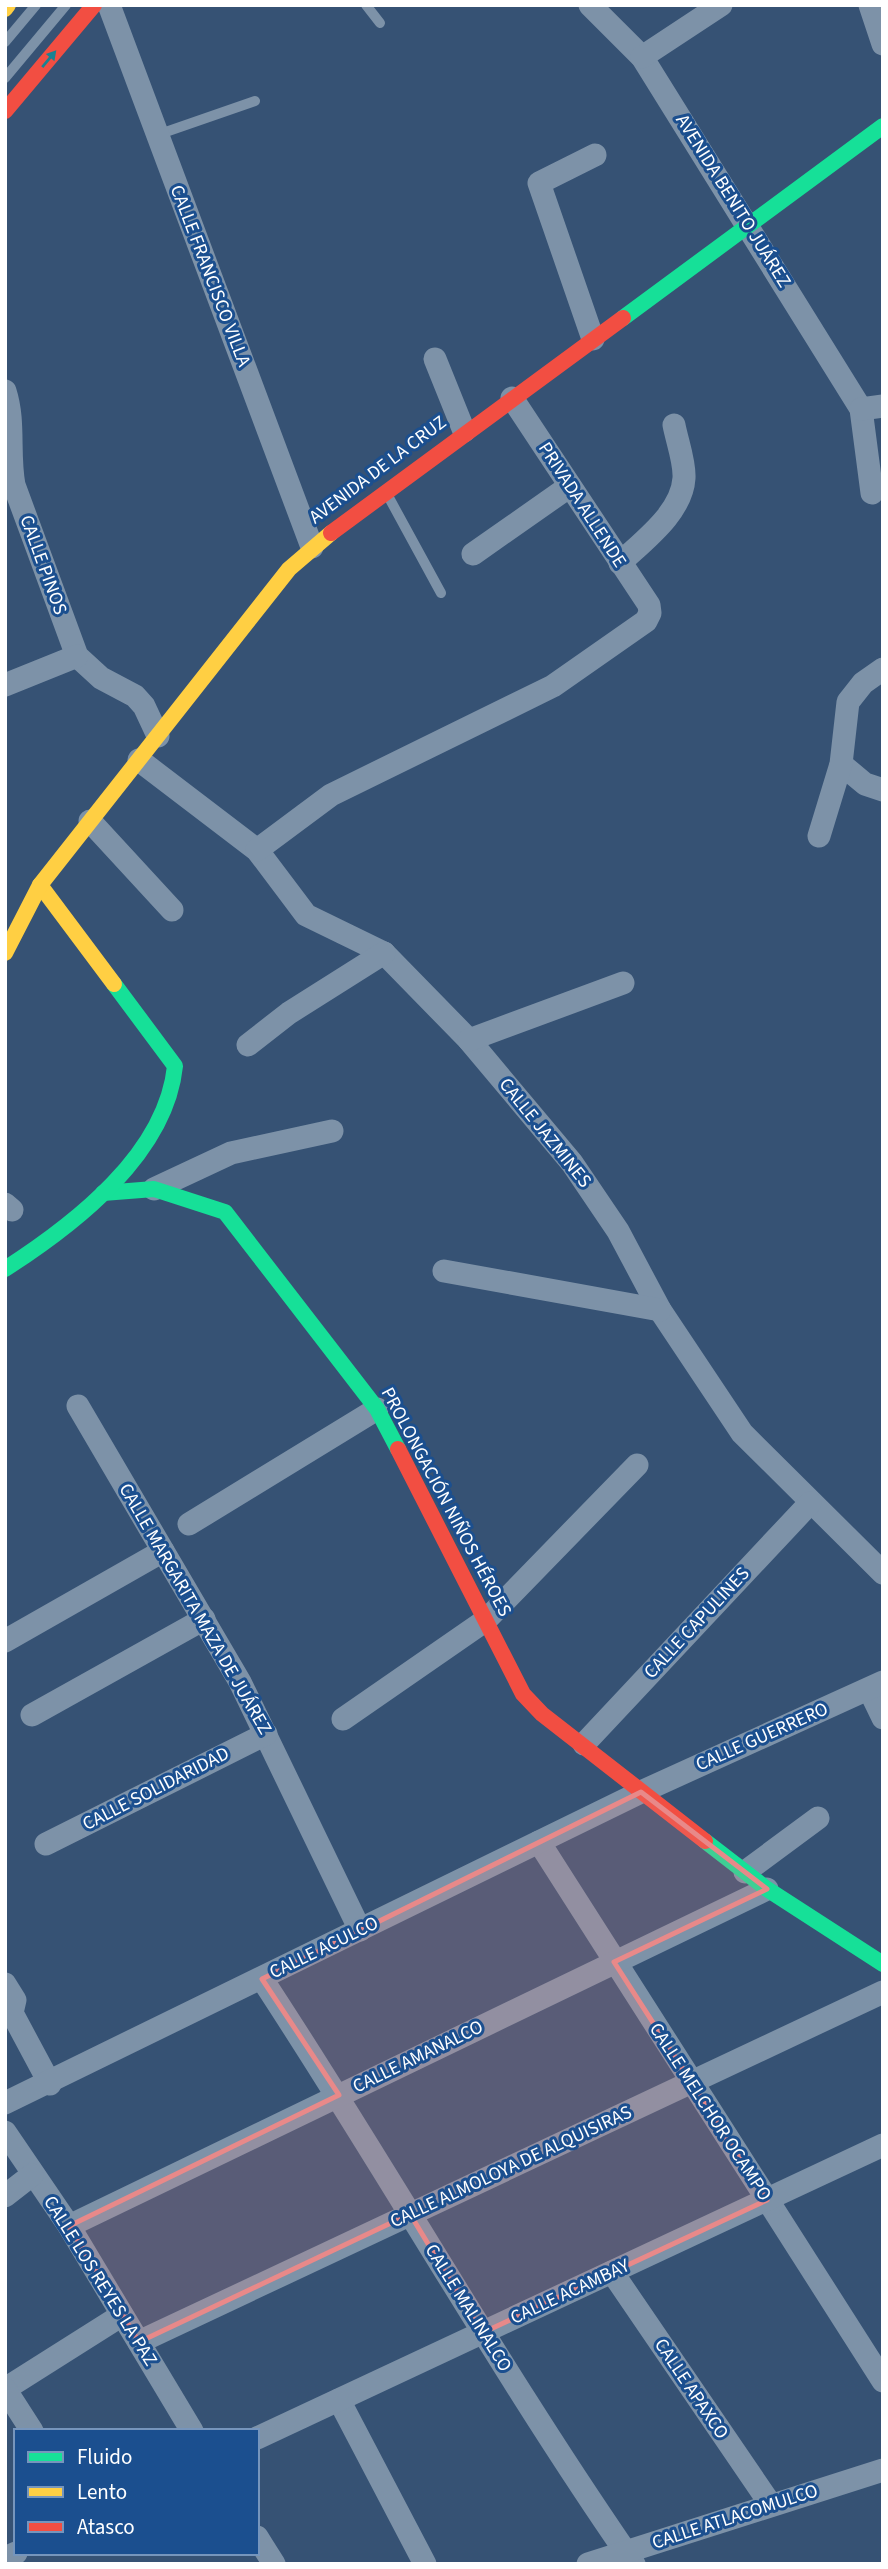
<svg xmlns="http://www.w3.org/2000/svg" width="888" height="2569" viewBox="0 0 888 2569" font-family="'Source Sans 3',sans-serif">
<style>
.lines{fill:none;stroke-linecap:round;stroke-linejoin:round}
.lane{stroke:#7d92a8;stroke-width:10}
.street{stroke:#7d92a8;stroke-width:23}
.fast{stroke:#16e098;stroke-width:16}
.slow{stroke:#ffcf43;stroke-width:16}
.jam{stroke:#f24e42;stroke-width:16}
.oneway{fill:#198292}
.marked{fill:#e88989;fill-opacity:0.2;stroke:#e88989;stroke-width:5;stroke-linejoin:round}
.labels{text-anchor:middle;dominant-baseline:central;stroke-width:6;stroke-linejoin:round;paint-order:stroke}
.street-label{font-size:19px;fill:#fff;stroke:#1b4f8f}
</style>
<rect width="100%" height="100%" fill="#365274"/>
<g class="lines">
<!-- lane -->
<g class="lane">
<polyline points="366,5 380,23"/>
<polyline points="5,42 36,5"/>
<polyline points="5,78 66,5"/>
<polyline points="157,135 255,101"/>
<polyline points="387,494 441,593"/>
</g>
<!-- street -->
<g class="street">
<polyline points="109,5 312,547"/>
<polyline points="590,5 642,57 861,409 872,493"/>
<polyline points="870,5 883,44"/>
<polyline points="642,57 721,5"/>
<polyline points="593,339 539,183 595,155"/>
<polyline points="435,359 464,431"/>
<path d="M 5,391 C 15,422 8,453 14,485 L 77,656 L 101,678 L 135,696 L 144,706 L 158,736"/>
<polyline points="861,409 883,406"/>
<polyline points="473,554 570,486"/>
<path d="M 620,563 C 643,541 682,513 684,478 C 685,462 677,441 674,425"/>
<polyline points="5,685 77,656"/>
<polyline points="139,760 257,850 306,915 384,953 469,1040 572,1163 618,1231 660,1310 742,1433 883,1573"/>
<polyline points="841,764 865,784 883,790"/>
<polyline points="90,821 172,910"/>
<polyline points="819,836 841,764 848,702 863,683 883,669"/>
<polyline points="257,850 331,795 553,686 646,621 650,613 649,605 512,398"/>
<polyline points="469,1040 623,983"/>
<polyline points="248,1045 289,1013 384,953"/>
<polyline points="154,1189 231,1153 332,1131"/>
<polyline points="5,1204 12,1210"/>
<polyline points="444,1271 660,1310"/>
<polyline points="78,1406 240,1682 360,1930"/>
<polyline points="189,1524 377,1409"/>
<polyline points="5,1641 163,1551"/>
<polyline points="869,1689 883,1718"/>
<polyline points="32,1715 204,1619"/>
<polyline points="343,1719 486,1620 637,1465"/>
<polyline points="584,1744 810,1503"/>
<polyline points="539,1842 883,2381"/>
<polyline points="46,1844 266,1734"/>
<polyline points="745,1872 818,1818"/>
<path d="M 262,1979 C 389,2172 502,2374 634,2564"/>
<polyline points="5,1984 15,2000 12,2013 50,2084"/>
<polyline points="5,2103 641,1792 883,1682"/>
<polyline points="5,2132 69,2226 192,2431"/>
<polyline points="5,2196 32,2175"/>
<polyline points="69,2226 767,1889"/>
<polyline points="612,2272 771,2505"/>
<polyline points="139,2342 883,1992"/>
<polyline points="5,2389 122,2315"/>
<polyline points="5,2389 32,2431"/>
<polyline points="339,2400 425,2564"/>
<polyline points="257,2438 883,2145"/>
<polyline points="257,2537 274,2564"/>
<polyline points="5,2558 16,2553"/>
<polyline points="588,2564 883,2470"/>
</g>
<!-- fast -->
<g class="fast">
<polyline points="623,318 883,126"/>
<polyline points="103,1193 154,1189 225,1212 377,1409 398,1449"/>
<path d="M 5,1269 C 75,1224 166,1154 175,1066 L 114,984"/>
<polyline points="705,1841 767,1889 883,1964"/>
</g>
<!-- slow -->
<g class="slow">
<polyline points="5,9 8,5"/>
<polyline points="40,885 114,984"/>
<polyline points="5,953 40,885 289,569 331,533"/>
</g>
<!-- jam -->
<g class="jam">
<polyline points="5,111 94,5"/>
<polyline points="331,533 623,318"/>
<polyline points="398,1449 523,1694 542,1714 705,1841"/>
</g>
</g>
<!-- one-way arrows -->
<defs><path id="oneway-solid" d="M-6-.8H1V-3.2L6.5 0L1 3.2V.8H-6Z" transform="scale(1.75)"/></defs>
<use class="oneway" href="#oneway-solid" transform="translate(49 59) rotate(-50)"/>
<!-- marked area -->
<path class="marked" d="M 641,1792 L 767,1889 L 614,1962 L 767,2200 L 482,2333 L 410,2214 L 139,2342 L 69,2226 L 339,2095 L 262,1979 Z"/>
<g class="labels">
<!-- street labels -->
<g class="street-label">
<text transform="translate(733 201) rotate(58)">AVENIDA BENITO JUÁREZ</text>
<text transform="translate(210 276) rotate(69)">CALLE FRANCISCO VILLA</text>
<text transform="translate(378 470) rotate(-37)">AVENIDA DE LA CRUZ</text>
<text transform="translate(582 505) rotate(57)">PRIVADA ALLENDE</text>
<text transform="translate(43 565) rotate(70)">CALLE PINOS</text>
<text transform="translate(545 1133) rotate(51)">CALLE JAZMINES</text>
<text transform="translate(446 1502) rotate(62)">PROLONGACIÓN NIÑOS HÉROES</text>
<text transform="translate(195 1609) rotate(60)">CALLE MARGARITA MAZA DE JUÁREZ</text>
<text transform="translate(697 1623) rotate(-47)">CALLE CAPULINES</text>
<text transform="translate(762 1737) rotate(-24)">CALLE GUERRERO</text>
<text transform="translate(156 1789) rotate(-27)">CALLE SOLIDARIDAD</text>
<text transform="translate(324 1948) rotate(-26)">CALLE ACULCO</text>
<text transform="translate(418 2057) rotate(-26)">CALLE AMANALCO</text>
<text transform="translate(710 2112) rotate(57)">CALLE MELCHOR OCAMPO</text>
<text transform="translate(511 2167) rotate(-25)">CALLE ALMOLOYA DE ALQUISIRAS</text>
<text transform="translate(100 2281) rotate(58)">CALLE LOS REYES LA PAZ</text>
<text transform="translate(570 2292) rotate(-25)">CALLE ACAMBAY</text>
<text transform="translate(468 2308) rotate(58)">CALLE MALINALCO</text>
<text transform="translate(691 2389) rotate(56)">CALLE APAXCO</text>
<text transform="translate(735 2517) rotate(-18)">CALLE ATLACOMULCO</text>
</g>
</g>
<!-- border -->
<rect width="888" height="2569" fill="none" stroke="#ffffff" stroke-width="14"/>
<!-- legend -->
<rect x="14" y="2429" width="245" height="126" fill="#1b4f8f" stroke="#7695bc" stroke-width="2"/>
<rect x="28" y="2452" width="35" height="10" fill="#16e098" stroke="#7695bc" stroke-width="2"/>
<text x="77" y="2464" font-size="21" fill="#ffffff">Fluido</text>
<rect x="28" y="2487" width="35" height="10" fill="#ffcf43" stroke="#7695bc" stroke-width="2"/>
<text x="77" y="2499" font-size="21" fill="#ffffff">Lento</text>
<rect x="28" y="2522" width="35" height="10" fill="#f24e42" stroke="#7695bc" stroke-width="2"/>
<text x="77" y="2534" font-size="21" fill="#ffffff">Atasco</text>
</svg>
